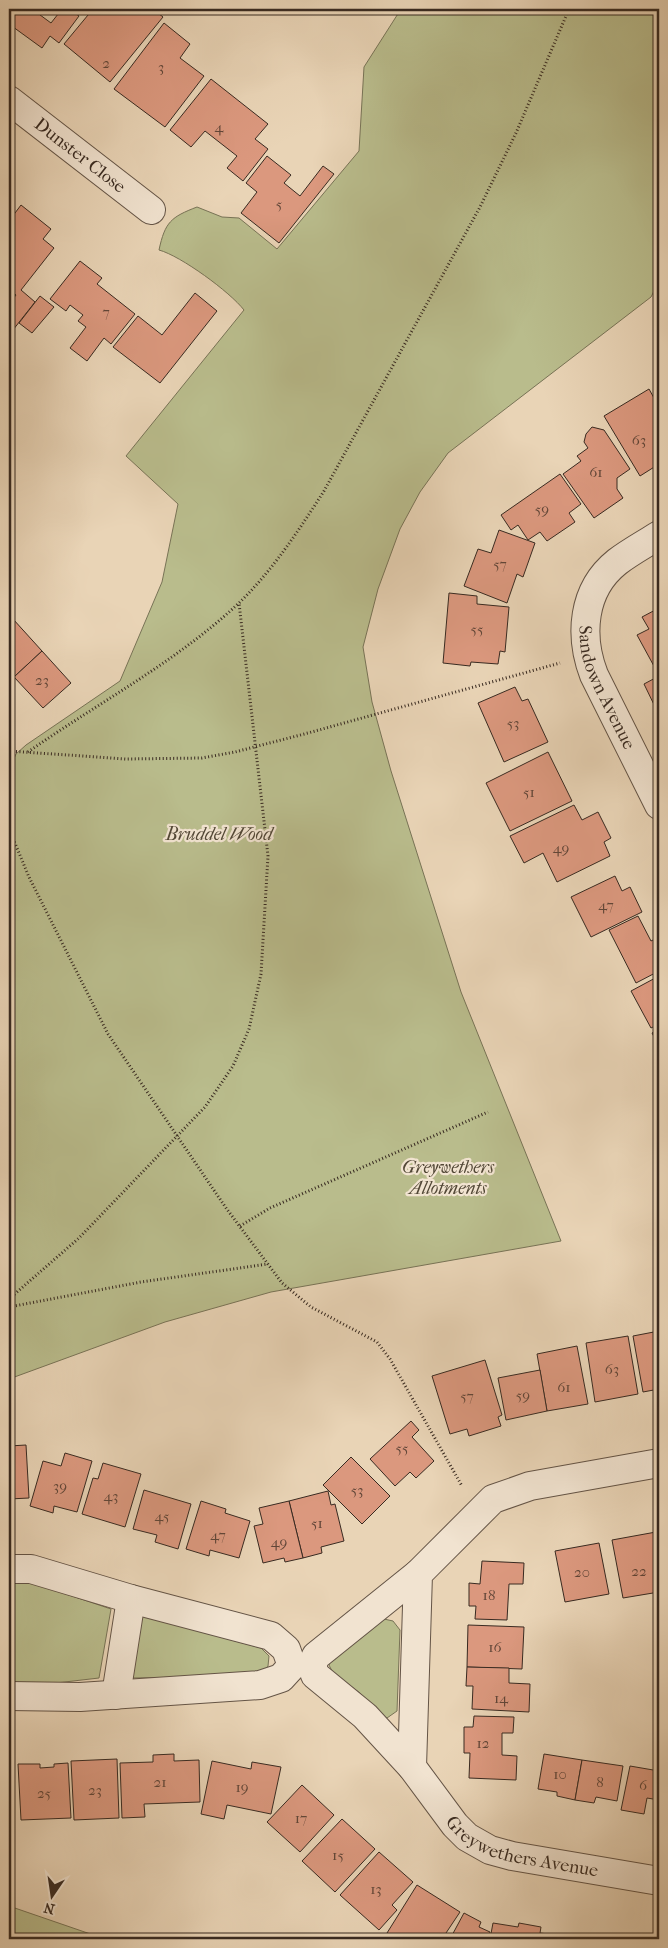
<svg xmlns="http://www.w3.org/2000/svg" width="668" height="1948" viewBox="0 0 668 1948" font-family="'IM FELL French Canon',serif">
<style>
.green{fill:#b9bc8c;stroke:#787356}
.building{fill:#db987e;stroke:#382a21}
.lines{fill:none;stroke-linecap:round;stroke-linejoin:round}
.minor-casing{stroke:#645446;stroke-width:30}
.path{stroke:#382a21;stroke-width:3;stroke-dasharray:1 2.5;stroke-linecap:butt}
.minor{stroke:#f1e3d0;stroke-width:28}
.labels{text-anchor:middle;dominant-baseline:central;stroke-width:4.5;stroke-linejoin:round;paint-order:stroke}
.number-label{font-size:15px;fill:#614638}
.street-label{font-size:18px;fill:#382a21;stroke:#f1e3d0}
.park-label{font-size:18px;font-style:italic;fill:#524736;stroke:#f1e3d0}
</style>
<rect width="100%" height="100%" fill="#e9d4b6"/>
<filter id="stains"><feTurbulence type="fractalNoise" baseFrequency=".004" numOctaves="4"/><feColorMatrix values="0 0 0 0 .2 0 0 0 0 .09 0 0 0 0 .02 0 0 0 .5 -.17"/></filter>
<radialGradient id="worn" r=".72"><stop offset=".6" stop-color="#630" stop-opacity="0"/><stop offset="1" stop-color="#630" stop-opacity=".3"/></radialGradient>
<!-- green -->
<g class="green">
<path d="M 401,9 L 659,9 L 659,281 L 651,297 L 448,453 L 420,492 L 400,529 L 378,589 L 363,647 L 372,702 L 391,771 L 461,992 L 561,1241 L 271,1292 L 165,1322 L 9,1379 L 9,770 L 16,754 L 26,745 L 120,681 L 162,582 L 178,504 L 126,456 L 244,310 C 230,292 181,256 159,250 C 165,222 171,217 197,207 L 222,217 L 239,218 L 277,249 L 359,151 L 364,67 Z"/>
<polygon points="21,1579 111,1609 99,1678 56,1683 9,1685 9,1581"/>
<polygon points="137,1614 261,1648 269,1656 268,1666 264,1673 197,1677 131,1678"/>
<polygon points="384,1619 393,1621 400,1630 397,1711 387,1718 380,1717 360,1693 333,1673 329,1665 330,1661"/>
<polygon points="9,1906 105,1939 9,1939"/>
</g>
<!-- building -->
<g class="building">
<polygon points="14,9 32,9 51,23 62,9 69,9 79,16 59,43 50,36 42,48 9,24 9,16"/>
<polygon points="93,9 153,9 163,17 110,82 64,44"/>
<polygon points="164,23 190,44 180,58 204,76 165,127 114,89"/>
<polygon points="211,79 268,124 255,139 268,149 243,181 227,168 237,156 205,131 191,147 170,130"/>
<polygon points="267,156 291,175 284,183 300,196 323,166 334,174 279,243 241,213 257,192 246,183"/>
<polygon points="21,205 51,229 43,239 54,248 21,290 35,302 9,335 9,304 16,295 9,289 9,221"/>
<polygon points="80,261 102,278 97,284 135,314 111,344 104,338 87,361 70,348 86,327 78,321 83,315 70,305 66,311 50,299"/>
<polygon points="195,293 217,311 160,383 113,347 138,316 162,335"/>
<polygon points="40,296 54,307 32,333 19,323"/>
<polygon points="649,389 659,407 659,464 640,476 604,416"/>
<polygon points="592,427 604,430 630,469 617,478 617,489 623,498 594,518 563,474 581,461 577,456 588,448 584,442 586,434"/>
<polygon points="560,474 581,504 569,513 575,522 547,541 540,532 528,540 518,525 511,530 501,515"/>
<polygon points="499,530 535,543 523,577 517,574 507,603 464,586 478,549 491,553"/>
<polygon points="449,593 477,596 477,604 509,607 505,652 500,651 498,664 471,662 470,666 443,663"/>
<polygon points="659,608 659,665 655,668 637,635 649,629 642,617"/>
<polygon points="13,619 42,651 14,677 9,671 9,623"/>
<polygon points="42,651 71,683 43,708 14,677"/>
<polygon points="659,676 659,715 644,684"/>
<polygon points="515,687 522,701 528,699 548,742 504,762 478,703"/>
<polygon points="548,752 572,801 510,831 486,783"/>
<polygon points="574,805 582,820 598,812 611,838 604,842 610,856 557,882 543,853 524,863 510,836"/>
<polygon points="615,876 622,891 630,887 642,912 591,937 571,897"/>
<polygon points="638,916 651,941 655,939 659,948 659,971 636,983 609,930"/>
<polygon points="659,976 659,1024 651,1028 631,991"/>
<polygon points="659,1029 659,1046 652,1033"/>
<polygon points="659,1331 659,1389 643,1392 633,1336"/>
<polygon points="628,1336 638,1394 595,1402 586,1343"/>
<polygon points="577,1346 588,1404 547,1411 537,1354"/>
<polygon points="485,1360 502,1415 498,1417 501,1426 469,1436 467,1429 450,1434 432,1376"/>
<polygon points="540,1370 547,1411 506,1420 498,1378"/>
<polygon points="411,1421 419,1430 412,1437 434,1461 416,1478 410,1472 395,1486 370,1459"/>
<polygon points="26,1445 29,1498 9,1499 9,1446"/>
<polygon points="65,1453 92,1461 77,1512 54,1506 53,1513 30,1506 43,1461 61,1466"/>
<polygon points="351,1457 390,1496 362,1524 323,1485"/>
<polygon points="103,1463 141,1474 125,1527 82,1514 93,1478 98,1479"/>
<polygon points="144,1490 191,1504 178,1549 155,1542 157,1535 133,1529"/>
<polygon points="328,1491 331,1505 335,1504 344,1541 321,1547 322,1553 303,1558 289,1501"/>
<polygon points="201,1501 226,1509 225,1513 250,1521 239,1558 210,1550 209,1556 186,1549"/>
<polygon points="289,1501 303,1558 285,1562 284,1558 263,1563 254,1526 263,1524 259,1508"/>
<polygon points="656,1532 659,1549 659,1592 623,1598 612,1540"/>
<polygon points="599,1543 609,1594 565,1602 555,1551"/>
<polygon points="482,1561 524,1563 523,1584 509,1584 507,1620 475,1619 476,1606 469,1606 469,1583 480,1584"/>
<polygon points="468,1625 524,1627 522,1669 467,1667"/>
<polygon points="467,1667 509,1668 509,1683 530,1684 529,1712 472,1709 473,1686 466,1686"/>
<polygon points="474,1716 514,1717 513,1733 502,1733 502,1755 517,1756 516,1780 469,1778 470,1753 464,1753 464,1727 473,1727"/>
<polygon points="174,1754 174,1761 199,1760 200,1802 144,1804 145,1817 122,1818 120,1763 153,1762 153,1755"/>
<polygon points="544,1754 582,1760 575,1800 557,1796 557,1792 538,1789"/>
<polygon points="117,1759 119,1818 74,1820 71,1761"/>
<polygon points="582,1760 623,1766 617,1801 596,1797 594,1803 575,1800"/>
<polygon points="212,1761 251,1769 252,1762 281,1767 271,1814 227,1805 224,1819 201,1814"/>
<polygon points="68,1763 71,1818 21,1820 18,1764 40,1764 40,1768 54,1767 54,1764"/>
<polygon points="630,1766 659,1771 659,1800 647,1798 644,1814 621,1810"/>
<polygon points="302,1785 334,1815 300,1852 267,1822"/>
<polygon points="342,1819 375,1849 335,1892 302,1861"/>
<polygon points="379,1852 413,1882 392,1905 397,1910 379,1930 340,1895"/>
<polygon points="417,1885 460,1912 442,1939 396,1939 387,1933"/>
<polygon points="464,1913 481,1922 479,1927 490,1932 487,1939 450,1939"/>
<polygon points="493,1923 518,1927 519,1923 541,1927 540,1933 557,1935 557,1939 490,1939"/>
</g>
<g class="lines">
<!-- minor casing -->
<g class="minor-casing">
<g id="minor">
<path id="s1" d="M 9,100 L 151,210"/>
<path id="s2" d="M 659,535 C 645,544 630,552 617,562 C 582,590 579,636 594,675 L 659,805"/>
<path id="s3" d="M 659,1463 L 530,1486 L 493,1499 L 418,1574 L 412,1767 L 455,1825 L 467,1837 L 490,1850 L 512,1856 L 659,1881"/>
<polyline points="9,1569 31,1569 131,1599 271,1636 286,1649 292,1666"/>
<polyline points="116,1695 131,1599"/>
<polyline points="9,1696 80,1697 260,1685 281,1678 292,1666"/>
<polyline points="412,1767 365,1716 315,1675 312,1665 316,1656 418,1574"/>
</g>
</g>
<!-- path -->
<g class="path">
<polyline points="9,751 126,759 202,758 235,752 308,733 560,663"/>
<path d="M 28,752 C 98,703 176,662 239,603 C 273,570 299,530 324,491 L 480,207 L 516,133 L 569,9"/>
<polyline points="9,829 29,877 108,1034 226,1208 282,1283 311,1307 377,1342 390,1359 462,1486"/>
<polyline points="240,1226 270,1208 488,1112"/>
<polyline points="9,1299 79,1238 205,1107 233,1066 249,1029 261,974 268,856 239,603"/>
<polyline points="9,1307 141,1282 268,1264"/>
</g>
<!-- minor -->
<use href="#minor" class="minor"/>
</g>
<g class="labels">
<!-- number labels -->
<g class="number-label">
<text x="106" y="63">2</text>
<text x="161" y="67">3</text>
<text x="219" y="127">4</text>
<text x="279" y="204">5</text>
<text x="106" y="312">7</text>
<text x="639" y="440">63</text>
<text x="596" y="472">61</text>
<text x="542" y="509">59</text>
<text x="500" y="564">57</text>
<text x="477" y="629">55</text>
<text x="42" y="680">23</text>
<text x="513" y="723">53</text>
<text x="529" y="792">51</text>
<text x="561" y="848">49</text>
<text x="606" y="905">47</text>
<text x="612" y="1369">63</text>
<text x="564" y="1387">61</text>
<text x="523" y="1395">59</text>
<text x="467" y="1396">57</text>
<text x="402" y="1448">55</text>
<text x="60" y="1486">39</text>
<text x="357" y="1490">53</text>
<text x="111" y="1496">43</text>
<text x="162" y="1516">45</text>
<text x="317" y="1523">51</text>
<text x="218" y="1535">47</text>
<text x="279" y="1542">49</text>
<text x="639" y="1571">22</text>
<text x="582" y="1572">20</text>
<text x="489" y="1595">18</text>
<text x="495" y="1647">16</text>
<text x="501" y="1698">14</text>
<text x="483" y="1743">12</text>
<text x="560" y="1774">10</text>
<text x="160" y="1782">21</text>
<text x="600" y="1782">8</text>
<text x="643" y="1785">6</text>
<text x="242" y="1787">19</text>
<text x="95" y="1790">23</text>
<text x="44" y="1793">25</text>
<text x="301" y="1818">17</text>
<text x="338" y="1855">15</text>
<text x="376" y="1889">13</text>
</g>
<!-- street labels -->
<g class="street-label">
<text stroke="none"><textPath href="#s1" startOffset="90">Dunster Close</textPath></text>
<text stroke="none"><textPath href="#s2" startOffset="189">Sandown Avenue</textPath></text>
<text stroke="none"><textPath href="#s3" startOffset="614">Greywethers Avenue</textPath></text>
</g>
<!-- park labels -->
<g class="park-label">
<text x="219" y="834">Bruddel Wood</text>
<text x="448" y="1167">Greywethers<tspan x="448" dy="21">Allotments</tspan></text>
</g>
</g>
<!-- margin -->
<rect width="668" height="1948" fill="none" stroke="#e9d4b6" stroke-width="30"/>
<rect x="10" y="10" width="648" height="1928" fill="none" stroke="#382a21" stroke-width="2.5"/>
<rect x="15" y="15" width="638" height="1918" fill="none" stroke="#382a21"/>
<!-- north arrow -->
<g transform="translate(52 1896) rotate(193)" stroke="#f1e3d0" stroke-width="4" paint-order="stroke">
<path d="M0-4L9 19L0 12L-9 19Z" fill="#382a21"/>
<text y="-8" font-size="14" font-weight="bold" text-anchor="middle" fill="#382a21">N</text>
</g>
<rect width="100%" height="100%" filter="url(#stains)"/>
<rect width="100%" height="100%" fill="url(#worn)"/>
</svg>
